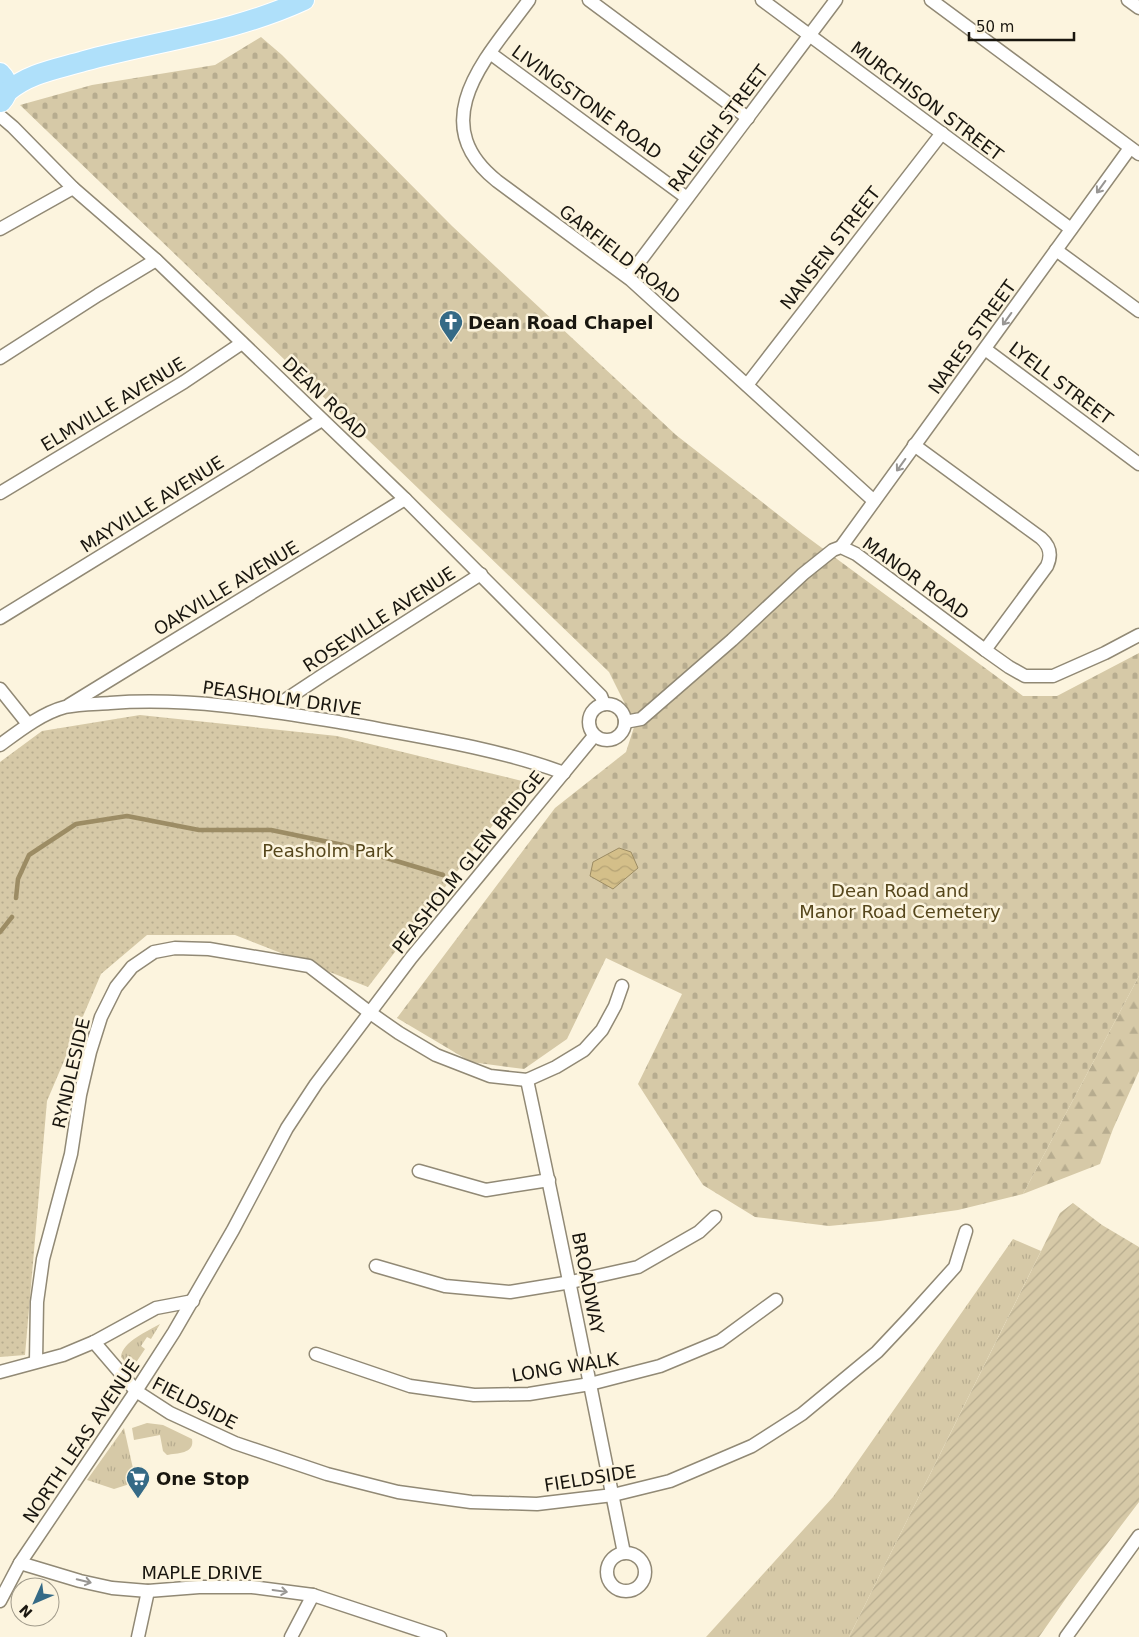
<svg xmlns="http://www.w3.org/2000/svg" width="1139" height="1637" viewBox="0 0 1139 1637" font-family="'DejaVu Sans',sans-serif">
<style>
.grass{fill:url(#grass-tufts)}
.forest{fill:url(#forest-firs)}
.cemetery{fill:url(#cemetery-stones)}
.park{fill:url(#park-dots)}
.garden{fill:url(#garden-furrows)}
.water{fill:url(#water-waves);stroke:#9c8c64}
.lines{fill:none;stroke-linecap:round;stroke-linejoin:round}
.stream{stroke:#9c8c64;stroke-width:4.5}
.street-casing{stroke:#918975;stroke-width:15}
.primary-casing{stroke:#fff;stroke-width:22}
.street{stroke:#fff;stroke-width:12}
.primary{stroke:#afe0fa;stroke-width:20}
.oneway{stroke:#989693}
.labels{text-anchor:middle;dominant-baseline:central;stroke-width:5;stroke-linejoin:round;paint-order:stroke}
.street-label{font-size:18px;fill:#19160f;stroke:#fcf4de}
.poi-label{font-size:18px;font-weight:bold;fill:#19160f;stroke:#fcf4de;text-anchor:start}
.park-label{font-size:18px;fill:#55461b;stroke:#fcf4de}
</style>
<defs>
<pattern id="grass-tufts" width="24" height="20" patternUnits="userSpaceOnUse" patternTransform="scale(1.25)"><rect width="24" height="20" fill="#d6c9a7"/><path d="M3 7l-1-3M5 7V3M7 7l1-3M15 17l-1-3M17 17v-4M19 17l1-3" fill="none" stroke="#b7ac8f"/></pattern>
<pattern id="forest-firs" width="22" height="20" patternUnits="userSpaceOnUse" patternTransform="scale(1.25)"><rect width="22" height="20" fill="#d6c9a7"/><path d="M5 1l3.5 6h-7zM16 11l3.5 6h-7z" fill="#b7ac8f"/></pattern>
<pattern id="cemetery-stones" width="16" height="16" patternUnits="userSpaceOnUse" patternTransform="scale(1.25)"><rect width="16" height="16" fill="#d6c9a7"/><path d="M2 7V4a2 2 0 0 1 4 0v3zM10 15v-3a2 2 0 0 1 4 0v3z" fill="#b7ac8f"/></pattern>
<pattern id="park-dots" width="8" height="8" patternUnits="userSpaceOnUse" patternTransform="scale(1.25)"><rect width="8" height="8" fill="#d6c9a7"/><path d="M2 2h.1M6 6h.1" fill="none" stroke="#b7ac8f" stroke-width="1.8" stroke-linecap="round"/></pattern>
<pattern id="garden-furrows" width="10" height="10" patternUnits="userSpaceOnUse" patternTransform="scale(1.25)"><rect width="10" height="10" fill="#d6c9a7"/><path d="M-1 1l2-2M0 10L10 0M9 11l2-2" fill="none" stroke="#b7ac8f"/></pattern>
<pattern id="water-waves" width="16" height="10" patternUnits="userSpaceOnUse" patternTransform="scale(1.25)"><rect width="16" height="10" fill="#d4bf89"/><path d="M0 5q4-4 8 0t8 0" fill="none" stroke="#b5a375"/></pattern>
</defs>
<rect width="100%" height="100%" fill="#fcf4de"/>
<!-- grass -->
<g class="grass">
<polygon points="1013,1239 1041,1251 849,1637 706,1637 833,1497"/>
<path d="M 160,1324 L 151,1339 L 147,1337 L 141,1346 L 145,1349 L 135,1364 L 125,1362 L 121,1357 C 122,1342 148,1331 160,1324 Z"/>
<path d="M 147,1423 L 163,1425 L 192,1439 C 195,1454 177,1453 167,1455 L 163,1451 L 160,1435 L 134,1440 L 132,1428 Z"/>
<polygon points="124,1428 136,1482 114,1489 87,1480"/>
</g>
<!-- forest -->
<polygon class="forest" points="1139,976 1139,1071 1113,1129 1100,1164 1023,1194"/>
<!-- cemetery -->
<polygon class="cemetery" points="261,37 282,55 452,226 676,435 803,534 1023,696 1057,696 1139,653 1139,976 1023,1194 958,1210 880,1221 829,1226 755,1217 703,1185 638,1084 682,994 606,958 567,1039 524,1069 471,1062 397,1018 555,808 626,752 635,724 609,672 20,105 92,85 215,65"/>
<!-- park -->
<polygon class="park" points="140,715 337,736 526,782 368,987 235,935 147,935 101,974 47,1101 25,1355 0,1357 0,762 42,731"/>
<!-- garden -->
<polygon class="garden" points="1073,1203 1102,1225 1139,1247 1139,1502 1069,1594 1039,1637 849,1637 1060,1213"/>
<!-- water -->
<polygon class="water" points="619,848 631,852 638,868 613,889 590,876 593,862"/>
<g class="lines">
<!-- stream -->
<g class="stream">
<polyline points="16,898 18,879 29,855 76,824 127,816 199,830 271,830 343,845 443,875"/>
<polyline points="0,932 12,917"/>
</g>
<!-- street casing -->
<g class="street-casing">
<g id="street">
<path d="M 529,0 C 489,55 422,121 497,181 L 631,280 L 874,501"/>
<polyline points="589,0 748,118"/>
<polyline points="762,0 1071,229"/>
<polyline points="931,0 1139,154"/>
<polyline points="1128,0 1139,8"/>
<polyline points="490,53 687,198"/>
<polyline points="0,116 13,127 73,188 156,260 405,499 601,696 604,704"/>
<polyline points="0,229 73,188"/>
<polyline points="1056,250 1139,311"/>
<polyline points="628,277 836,0"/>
<polyline points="985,349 1139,464"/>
<polyline points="0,358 98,295 156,260"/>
<polyline points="747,385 942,133"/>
<path d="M 914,445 L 1041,538 C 1050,546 1052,555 1047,566 L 985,650"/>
<polyline points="0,493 184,382 242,343"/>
<polyline points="841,547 1130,148"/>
<polyline points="0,618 322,420"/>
<polyline points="0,689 28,724"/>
<circle cx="607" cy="722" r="18"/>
<polyline points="69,705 405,499"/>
<polyline points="270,710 323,675 481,574"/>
<polyline points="625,722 641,719 732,640 803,574 833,550 841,547 856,554 985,650 1009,667 1025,676 1053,676 1105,653 1139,635"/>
<path d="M 0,745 C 19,731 42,713 65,707 C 79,704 96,704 110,703 C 192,697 271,711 351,724 C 422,737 496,748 564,773"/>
<path d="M 527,1080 C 561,1237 592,1395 624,1553"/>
<polyline points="419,1171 486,1190 549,1180"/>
<polyline points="376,1266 445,1286 510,1292 571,1282 638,1267 699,1232 715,1217"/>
<polyline points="94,1342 136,1391 170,1413 235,1443 327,1474 398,1492 471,1502 537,1504 613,1495 670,1481 752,1446 802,1414 877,1352 909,1318 955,1267 966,1231"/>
<polyline points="316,1354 410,1386 474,1395 529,1394 590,1384 660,1366 720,1341 776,1300"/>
<polyline points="36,1361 37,1302 43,1259 71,1154 80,1095 90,1052 101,1017 116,987 132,967 154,952 175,948 209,949 309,966 369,1012 399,1033 436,1055 490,1076 527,1080 556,1067 584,1050 602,1030 615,1006 622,986"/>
<polyline points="0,1372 63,1355 94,1342 156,1308 193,1301"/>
<circle cx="626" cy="1572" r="19"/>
<polyline points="20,1563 80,1581 112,1588 148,1591 199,1587 252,1587 313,1595 440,1637"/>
<polyline points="0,1601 20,1563 136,1391 174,1332 233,1230 287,1128 316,1084 411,958 594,736"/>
<polyline points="138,1637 148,1591"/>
<polyline points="291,1637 313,1595"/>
<polyline points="1066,1637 1139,1536"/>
</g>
</g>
<!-- primary casing -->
<g class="primary-casing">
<g id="primary">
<path d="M 0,73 C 9,82 10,92 1,102"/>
<path d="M 7,92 C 29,73 57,69 84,61 C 157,41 235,32 304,0"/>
</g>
</g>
<!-- street -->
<use href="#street" class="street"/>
<!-- primary -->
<use href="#primary" class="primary"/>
</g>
<!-- one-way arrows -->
<defs><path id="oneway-shaft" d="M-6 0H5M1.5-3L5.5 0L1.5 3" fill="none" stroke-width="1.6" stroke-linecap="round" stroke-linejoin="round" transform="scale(1.25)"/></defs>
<g class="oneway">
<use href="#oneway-shaft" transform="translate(1101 187) rotate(126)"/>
<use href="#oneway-shaft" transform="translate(1007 319) rotate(126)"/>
<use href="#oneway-shaft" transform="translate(901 465) rotate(126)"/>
<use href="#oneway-shaft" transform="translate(84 1581) rotate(14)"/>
<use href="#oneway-shaft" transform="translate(280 1591) rotate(8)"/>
</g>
<!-- icons -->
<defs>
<g id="church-pin" transform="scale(1.25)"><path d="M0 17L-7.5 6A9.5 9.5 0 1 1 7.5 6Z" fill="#356a86" stroke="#fcf4de"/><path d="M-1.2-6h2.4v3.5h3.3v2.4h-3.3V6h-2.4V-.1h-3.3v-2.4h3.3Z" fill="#fff"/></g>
<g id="supermarket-pin" transform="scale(1.25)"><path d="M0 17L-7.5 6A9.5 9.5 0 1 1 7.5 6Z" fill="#356a86" stroke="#fcf4de"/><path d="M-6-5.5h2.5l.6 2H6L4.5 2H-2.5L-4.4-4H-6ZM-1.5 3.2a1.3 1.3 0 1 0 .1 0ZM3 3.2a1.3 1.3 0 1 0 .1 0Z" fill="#fff"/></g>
</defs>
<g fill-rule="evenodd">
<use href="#church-pin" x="451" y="322"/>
<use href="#supermarket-pin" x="138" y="1478"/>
</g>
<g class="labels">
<!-- street labels -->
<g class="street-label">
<text transform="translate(927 101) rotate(37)">MURCHISON STREET</text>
<text transform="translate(587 102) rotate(36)">LIVINGSTONE ROAD</text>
<text transform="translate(718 128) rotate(-53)">RALEIGH STREET</text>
<text transform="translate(830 248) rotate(-52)">NANSEN STREET</text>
<text transform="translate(620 254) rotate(38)">GARFIELD ROAD</text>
<text transform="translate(972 337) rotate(-54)">NARES STREET</text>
<text transform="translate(1061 383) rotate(37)">LYELL STREET</text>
<text transform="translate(325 398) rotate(44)">DEAN ROAD</text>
<text transform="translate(113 404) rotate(-31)">ELMVILLE AVENUE</text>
<text transform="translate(152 504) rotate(-32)">MAYVILLE AVENUE</text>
<text transform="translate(916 578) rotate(36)">MANOR ROAD</text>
<text transform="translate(226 588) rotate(-31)">OAKVILLE AVENUE</text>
<text transform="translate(379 619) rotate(-33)">ROSEVILLE AVENUE</text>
<text transform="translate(282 698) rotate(8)">PEASHOLM DRIVE</text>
<text transform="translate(468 862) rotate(-51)">PEASHOLM GLEN BRIDGE</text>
<text transform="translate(71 1073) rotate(-77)">RYNDLESIDE</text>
<text transform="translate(588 1283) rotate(79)">BROADWAY</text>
<text transform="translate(565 1367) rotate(-9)">LONG WALK</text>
<text transform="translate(195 1403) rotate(27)">FIELDSIDE</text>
<text transform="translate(81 1441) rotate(-56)">NORTH LEAS AVENUE</text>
<text transform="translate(590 1478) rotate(-9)">FIELDSIDE</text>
<text x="202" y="1572">MAPLE DRIVE</text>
</g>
<!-- poi labels -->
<g class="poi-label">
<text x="468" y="322">Dean Road Chapel</text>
<text x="156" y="1478">One Stop</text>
</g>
<!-- park labels -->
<g class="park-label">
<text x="328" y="850">Peasholm Park</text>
<text x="900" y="890">Dean Road and<tspan x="900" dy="21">Manor Road Cemetery</tspan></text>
</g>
</g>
<!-- north arrow -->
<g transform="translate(35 1602) rotate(225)"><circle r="24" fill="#fcf4de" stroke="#a19b8b"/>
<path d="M0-4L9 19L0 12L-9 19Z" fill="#356a86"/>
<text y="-8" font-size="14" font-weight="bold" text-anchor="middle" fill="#19160f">N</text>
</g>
<!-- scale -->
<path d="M969 32v8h105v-8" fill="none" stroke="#19160f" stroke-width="2.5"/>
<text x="976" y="32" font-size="15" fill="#19160f" stroke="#fcf4de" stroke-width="4" paint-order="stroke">50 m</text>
</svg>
